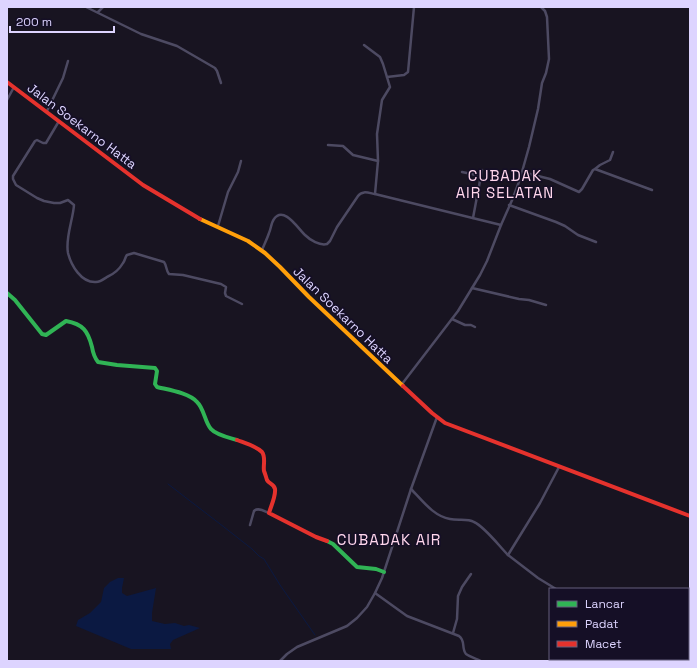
<svg xmlns="http://www.w3.org/2000/svg" width="697" height="668" viewBox="0 0 697 668" font-family="'Space Grotesk',sans-serif">
<style>
.water{fill:#0b1942}
.lines{fill:none;stroke-linecap:round;stroke-linejoin:round}
.stream{stroke:#0b1942;stroke-width:1}
.street{stroke:#4d4a62;stroke-width:2.5}
.fast{stroke:#30b455;stroke-width:4}
.slow{stroke:#ff9f0a;stroke-width:4}
.jam{stroke:#e5322d;stroke-width:4}
.labels{text-anchor:middle;dominant-baseline:central;stroke-width:3.5;stroke-linejoin:round;paint-order:stroke}
.street-label{font-size:13px;fill:#ddd4ff;stroke:#150f26}
.quarter-label{font-size:15px;letter-spacing:1px;fill:#ffd6ec;stroke:#150f26}
</style>
<rect width="100%" height="100%" fill="#181421"/>
<!-- water -->
<polygon class="water" points="118,578 124,578 122,588 122,593 127,596 156,588 152,613 152,621 165,624 175,623 184,626 189,625 200,628 173,640 170,644 171,649 131,649 76,626 78,620 90,613 101,602 104,588 110,582"/>
<g class="lines">
<!-- stream -->
<polyline class="stream" points="168,484 224,527 252,549 259,556 264,559 280,585 315,635"/>
<!-- street -->
<g class="street">
<polyline points="86,7 141,34 177,46 215,68 217,71 221,83"/>
<polyline points="98,12 103,7"/>
<polyline points="364,45 380,57 383,64 390,87 382,100 377,134 378,161 375,194"/>
<polyline points="387,77 404,75 408,72 414,7"/>
<polyline points="7,100 14,87"/>
<polyline points="47,111 63,78 68,61"/>
<path d="M 59,121 L 46,143 L 43,143 L 37,140 L 35,141 L 13,176 L 13,179 L 16,185 L 37,198 L 44,201 L 54,203 L 60,203 L 68,200 L 74,205 C 73,220 65,238 68,253 C 71,265 81,283 96,282 C 100,282 104,279 107,277 C 114,274 119,270 123,263 C 125,261 125,257 127,255 L 134,253 L 164,262 C 167,266 166,271 169,274 L 183,275 L 221,284 L 226,287 L 225,293 L 226,296 L 242,304"/>
<polyline points="328,145 343,146 353,155 378,161"/>
<polyline points="595,169 600,165 610,160 613,152"/>
<polyline points="462,172 481,176"/>
<polyline points="522,172 550,179 579,192 582,189 593,170 595,169 652,190"/>
<polyline points="509,205 556,222 565,226 578,235 596,242"/>
<polyline points="473,218 482,170"/>
<polyline points="218,226 228,192 238,172 241,161"/>
<path d="M 262,250 C 264,245 267,239 269,233 C 271,229 271,223 274,219 C 284,205 299,230 305,235 C 310,240 320,246 327,244 L 330,241 L 337,227 L 358,196 C 362,190 369,193 375,194 L 501,225"/>
<polyline points="472,288 519,299 529,300 546,305"/>
<polyline points="452,319 465,325 471,325 475,327"/>
<polyline points="402,384 458,311 480,275 487,261 501,225 513,198 520,179 529,147 538,109 542,83 546,73 549,59 547,17 545,11 541,7"/>
<path d="M 411,489 C 422,500 433,516 450,519 C 458,521 467,518 474,522 C 485,527 499,546 508,555"/>
<path d="M 250,525 L 254,511 C 258,507 264,511 269,513"/>
<polyline points="556,589 538,578 508,555 540,503 559,467"/>
<path d="M 375,593 L 407,616 L 459,636 C 466,641 461,648 466,654 C 470,657 477,659 481,661"/>
<polyline points="453,633 457,619 458,596 462,587 471,574"/>
<polyline points="688,633 690,633"/>
<polyline points="647,659 647,661"/>
<polyline points="280,661 287,654 297,647 347,626 357,618 367,607 375,593 382,578 411,489 437,417"/>
</g>
<!-- fast -->
<g class="fast">
<path d="M 7,293 L 15,300 L 42,334 L 46,335 L 66,321 C 83,324 88,331 92,347 C 93,353 94,357 98,362 L 117,365 L 155,368 L 157,371 L 155,384 L 157,387 C 169,390 189,393 197,402 C 204,408 205,423 211,429 C 216,435 230,438 237,440"/>
<polyline points="327,541 333,544 357,567 376,569 384,572"/>
</g>
<!-- slow -->
<polyline class="slow" points="200,219 248,241 265,253 280,267 309,297 403,386"/>
<!-- jam -->
<g class="jam">
<polyline points="7,82 143,185 200,219"/>
<polyline points="403,386 432,413 445,423 690,516"/>
<path d="M 237,440 C 245,443 256,446 262,452 C 266,457 263,465 264,471 C 265,473 266,477 267,480 C 269,484 274,484 275,489 C 276,496 271,506 269,513 L 316,537 L 327,541"/>
</g>
</g>
<g class="labels">
<!-- street labels -->
<g class="street-label">
<text transform="translate(82 126) rotate(37)">Jalan Soekarno Hatta</text>
<text transform="translate(343 315) rotate(44)">Jalan Soekarno Hatta</text>
</g>
<!-- quarter labels -->
<g class="quarter-label">
<text x="505" y="175">CUBADAK<tspan x="505" dy="17">AIR SELATAN</tspan></text>
<text x="389" y="539">CUBADAK AIR</text>
</g>
</g>
<!-- border -->
<rect width="697" height="668" fill="none" stroke="#ddd4ff" stroke-width="16"/>
<!-- legend -->
<rect x="549" y="588" width="140" height="72" fill="#150f26" stroke="#655e7d"/>
<rect x="557" y="601" width="20" height="6" fill="#30b455" stroke="#655e7d"/>
<text x="585" y="608" font-size="12" fill="#ddd4ff">Lancar</text>
<rect x="557" y="621" width="20" height="6" fill="#ff9f0a" stroke="#655e7d"/>
<text x="585" y="628" font-size="12" fill="#ddd4ff">Padat</text>
<rect x="557" y="641" width="20" height="6" fill="#e5322d" stroke="#655e7d"/>
<text x="585" y="648" font-size="12" fill="#ddd4ff">Macet</text>
<!-- scale -->
<path d="M10 26v6h104v-6" fill="none" stroke="#ddd4ff" stroke-width="2"/>
<text x="16" y="26" font-size="12" fill="#ddd4ff" stroke="#150f26" stroke-width="3" paint-order="stroke">200 m</text>
</svg>
